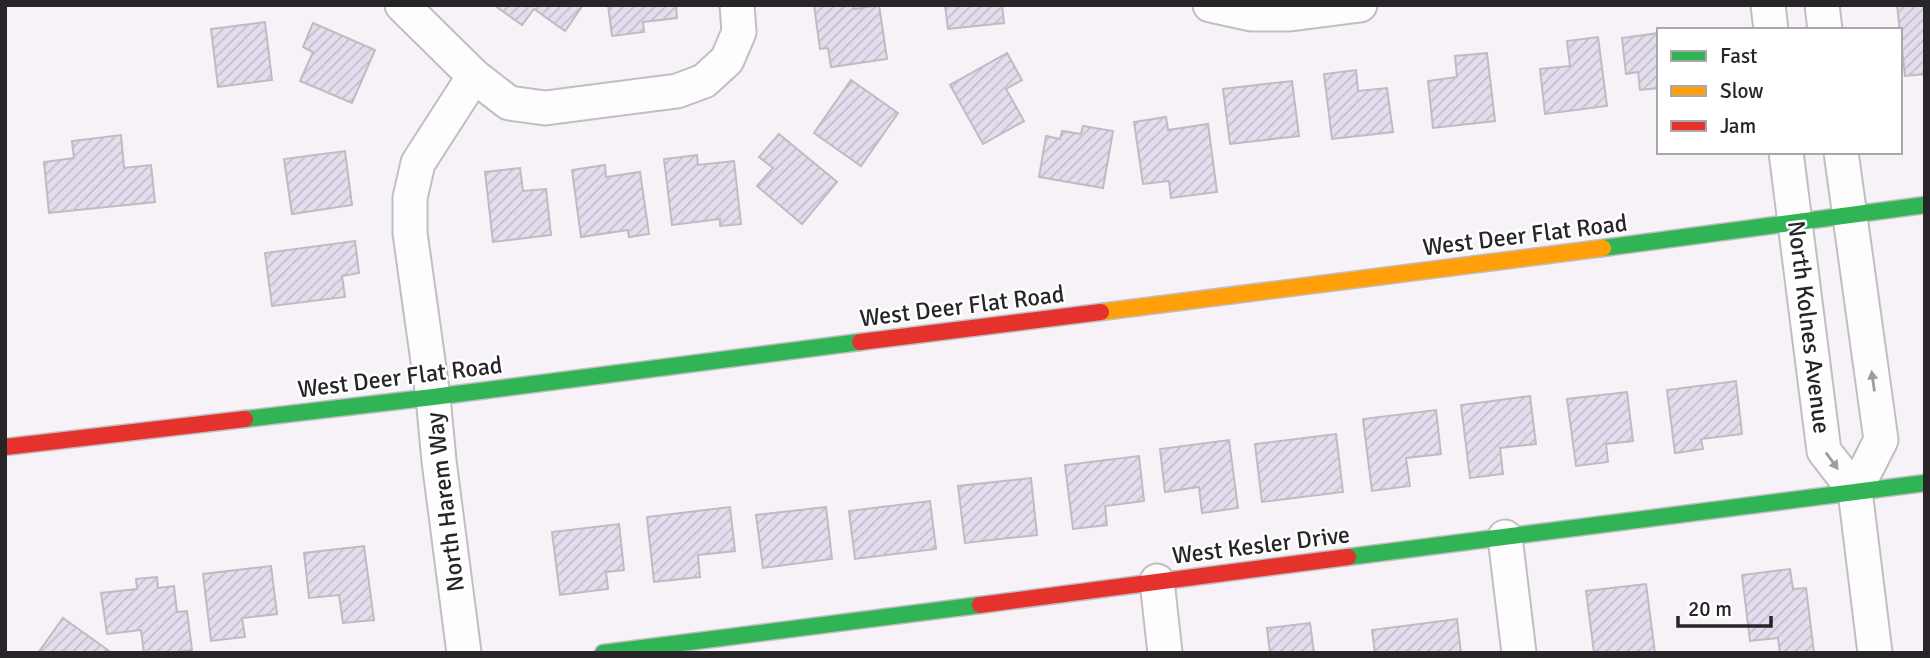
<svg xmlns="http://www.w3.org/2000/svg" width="1930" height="658" viewBox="0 0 1930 658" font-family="Signika,sans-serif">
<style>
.building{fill:url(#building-hatch);stroke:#bebcc0;stroke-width:2}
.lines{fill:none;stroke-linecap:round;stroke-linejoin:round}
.street-casing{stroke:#c1bec2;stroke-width:37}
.fast-casing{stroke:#c1bec2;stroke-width:19}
.slow-casing{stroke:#c1bec2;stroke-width:19}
.jam-casing{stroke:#c1bec2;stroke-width:19}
.street{stroke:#fefdfe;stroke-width:33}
.fast{stroke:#30b455;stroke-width:16}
.slow{stroke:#ff9f0a;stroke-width:16}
.jam{stroke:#e5322d;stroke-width:16}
.oneway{fill:#9e9c9e}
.labels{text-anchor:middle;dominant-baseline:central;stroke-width:5;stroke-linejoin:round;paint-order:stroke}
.street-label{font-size:24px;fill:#282528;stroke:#fff}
</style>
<defs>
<pattern id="building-hatch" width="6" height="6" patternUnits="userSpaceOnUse" patternTransform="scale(1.75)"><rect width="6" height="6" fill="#e3ddee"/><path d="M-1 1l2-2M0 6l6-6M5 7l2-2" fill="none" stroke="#c3becc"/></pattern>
</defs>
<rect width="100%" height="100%" fill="#f6f2f7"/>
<!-- building -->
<g class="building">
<polygon points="494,5 583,5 565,31 534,9 522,25"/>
<polygon points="608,5 676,5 677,18 643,22 644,32 612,36"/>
<polygon points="814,5 854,5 854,9 879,5 887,59 831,67 828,48 820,49"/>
<polygon points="945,5 1002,5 1004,23 948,29"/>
<polygon points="1897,5 1925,5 1925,74 1905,76"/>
<polygon points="265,22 272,80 218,87 211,29"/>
<polygon points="313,23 375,50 352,103 300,81 313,52 303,47"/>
<polygon points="1659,33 1659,88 1640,90 1638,72 1626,74 1622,38"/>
<polygon points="1598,37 1607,106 1545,114 1540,69 1570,66 1567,41"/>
<polygon points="1007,53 1022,80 1006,89 1024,121 983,144 950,85"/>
<polygon points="1487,53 1495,121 1433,128 1428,81 1457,77 1455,56"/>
<polygon points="1356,70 1358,91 1387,88 1393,132 1332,139 1324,74"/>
<polygon points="851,80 898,113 861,166 814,133"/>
<polygon points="1292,81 1299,136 1230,144 1223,89"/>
<polygon points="1166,117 1168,130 1208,124 1217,192 1171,198 1169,181 1143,184 1134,122"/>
<polygon points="1083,126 1113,131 1103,188 1039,177 1046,136 1060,139 1062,131 1081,134"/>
<polygon points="779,134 837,182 802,224 757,186 773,168 759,157"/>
<polygon points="121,135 124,168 151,165 155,202 49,213 44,162 74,158 72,141"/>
<polygon points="345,151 352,205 292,214 284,159"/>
<polygon points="697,155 698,165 734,161 741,224 720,226 720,219 672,225 664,159"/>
<polygon points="605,165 606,177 640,172 649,234 629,237 628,230 581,237 572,170"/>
<polygon points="520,168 523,191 546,189 551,235 493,242 485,172"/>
<polygon points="355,241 359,273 342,276 345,297 272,306 265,253"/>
<polygon points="1736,381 1742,434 1701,439 1703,449 1675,453 1667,390"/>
<polygon points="1627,392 1633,441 1606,444 1608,462 1576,466 1567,399"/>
<polygon points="1530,396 1536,444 1500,448 1503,474 1470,478 1461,405"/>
<polygon points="1436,410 1441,454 1406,458 1410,486 1372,491 1363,419"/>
<polygon points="1336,434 1343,492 1262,502 1255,444"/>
<polygon points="1229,440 1238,508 1202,513 1199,487 1165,492 1160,449"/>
<polygon points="1139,456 1144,501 1105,506 1107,525 1073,529 1065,465"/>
<polygon points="1031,478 1037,535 965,543 958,486"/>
<polygon points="930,501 936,549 855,559 849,511"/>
<polygon points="730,507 735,551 698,555 700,577 654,582 647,517"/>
<polygon points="826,507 832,559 763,568 756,515"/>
<polygon points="619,524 624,570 606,572 608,589 560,595 552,532"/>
<polygon points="364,546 374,620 343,623 339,595 309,598 304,553"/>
<polygon points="271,566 277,614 242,618 245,637 211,641 203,574"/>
<polygon points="1790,569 1793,589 1806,588 1814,653 1780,653 1778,638 1750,641 1742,575"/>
<polygon points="157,577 158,588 174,586 177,612 187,611 192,650 169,653 144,653 141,630 107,634 101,593 137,589 136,579"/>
<polygon points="1646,584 1655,653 1594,653 1586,591"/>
<polygon points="63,618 112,653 38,653"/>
<polygon points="1457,619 1461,653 1375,653 1372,630"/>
<polygon points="1310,623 1314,653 1270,653 1267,628"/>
</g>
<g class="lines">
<!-- street casing -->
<g class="street-casing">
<g id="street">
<polyline points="402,5 474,76 509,103 545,108 677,91 704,81 727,60 739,32 737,5"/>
<polyline points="1210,5 1251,14 1290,14 1360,5"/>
<polyline points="1768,5 1771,30"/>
<polyline points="1822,5 1825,30"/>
<polyline points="1786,152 1824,451 1855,491 1875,653"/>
<polyline points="1841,152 1881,440 1855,491"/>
<polyline points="1505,537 1519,653"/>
<polyline points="1157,581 1165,653"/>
<polyline points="464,653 439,461 433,397 410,233 410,198 418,163 474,76"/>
</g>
</g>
<!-- fast casing -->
<g class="fast-casing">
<g id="fast">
<polyline points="1603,248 1925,205"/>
<polyline points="245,419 433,397 860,342"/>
<polyline points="1348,557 1925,483"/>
<polyline points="603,653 980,605"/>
</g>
</g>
<!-- slow casing -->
<g class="slow-casing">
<polyline id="slow" points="1101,312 1603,248"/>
</g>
<!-- jam casing -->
<g class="jam-casing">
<g id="jam">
<polyline points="860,342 1101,312"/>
<polyline points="5,447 245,419"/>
<polyline points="980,605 1348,557"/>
</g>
</g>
<!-- street -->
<use href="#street" class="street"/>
<!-- fast -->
<use href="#fast" class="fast"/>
<!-- slow -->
<use href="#slow" class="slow"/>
<!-- jam -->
<use href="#jam" class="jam"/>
</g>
<!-- one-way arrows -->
<defs><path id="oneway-solid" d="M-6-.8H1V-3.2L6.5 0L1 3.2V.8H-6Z" transform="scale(1.75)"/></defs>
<g class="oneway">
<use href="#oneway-solid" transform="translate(1873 381) rotate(-98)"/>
<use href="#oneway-solid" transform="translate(1832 461) rotate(54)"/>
</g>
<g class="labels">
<!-- street labels -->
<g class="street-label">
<text transform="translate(1525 235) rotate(-7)">West Deer Flat Road</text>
<text transform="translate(962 306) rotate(-7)">West Deer Flat Road</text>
<text transform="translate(1809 327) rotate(83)">North Kolnes Avenue</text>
<text transform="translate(400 377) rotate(-7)">West Deer Flat Road</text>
<text transform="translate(445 502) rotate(-97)">North Harem Way</text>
<text transform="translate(1261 545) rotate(-7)">West Kesler Drive</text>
</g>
</g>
<!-- border -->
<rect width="1930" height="658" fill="none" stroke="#282528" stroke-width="14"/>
<!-- legend -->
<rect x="1657" y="28" width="245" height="126" fill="#ffffff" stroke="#a9a8a9" stroke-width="2"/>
<rect x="1671" y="51" width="35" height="10" fill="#30b455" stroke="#a9a8a9" stroke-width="2"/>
<text x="1720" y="63" font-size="21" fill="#282528">Fast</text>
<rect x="1671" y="86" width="35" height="10" fill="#ff9f0a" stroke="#a9a8a9" stroke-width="2"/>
<text x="1720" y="98" font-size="21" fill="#282528">Slow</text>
<rect x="1671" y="121" width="35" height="10" fill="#e5322d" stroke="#a9a8a9" stroke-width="2"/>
<text x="1720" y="133" font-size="21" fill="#282528">Jam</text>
<!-- scale -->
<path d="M1678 616v10h93v-10" fill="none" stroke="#282528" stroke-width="3.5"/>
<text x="1688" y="616" font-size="21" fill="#282528" stroke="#ffffff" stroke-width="5" paint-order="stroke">20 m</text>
</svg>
